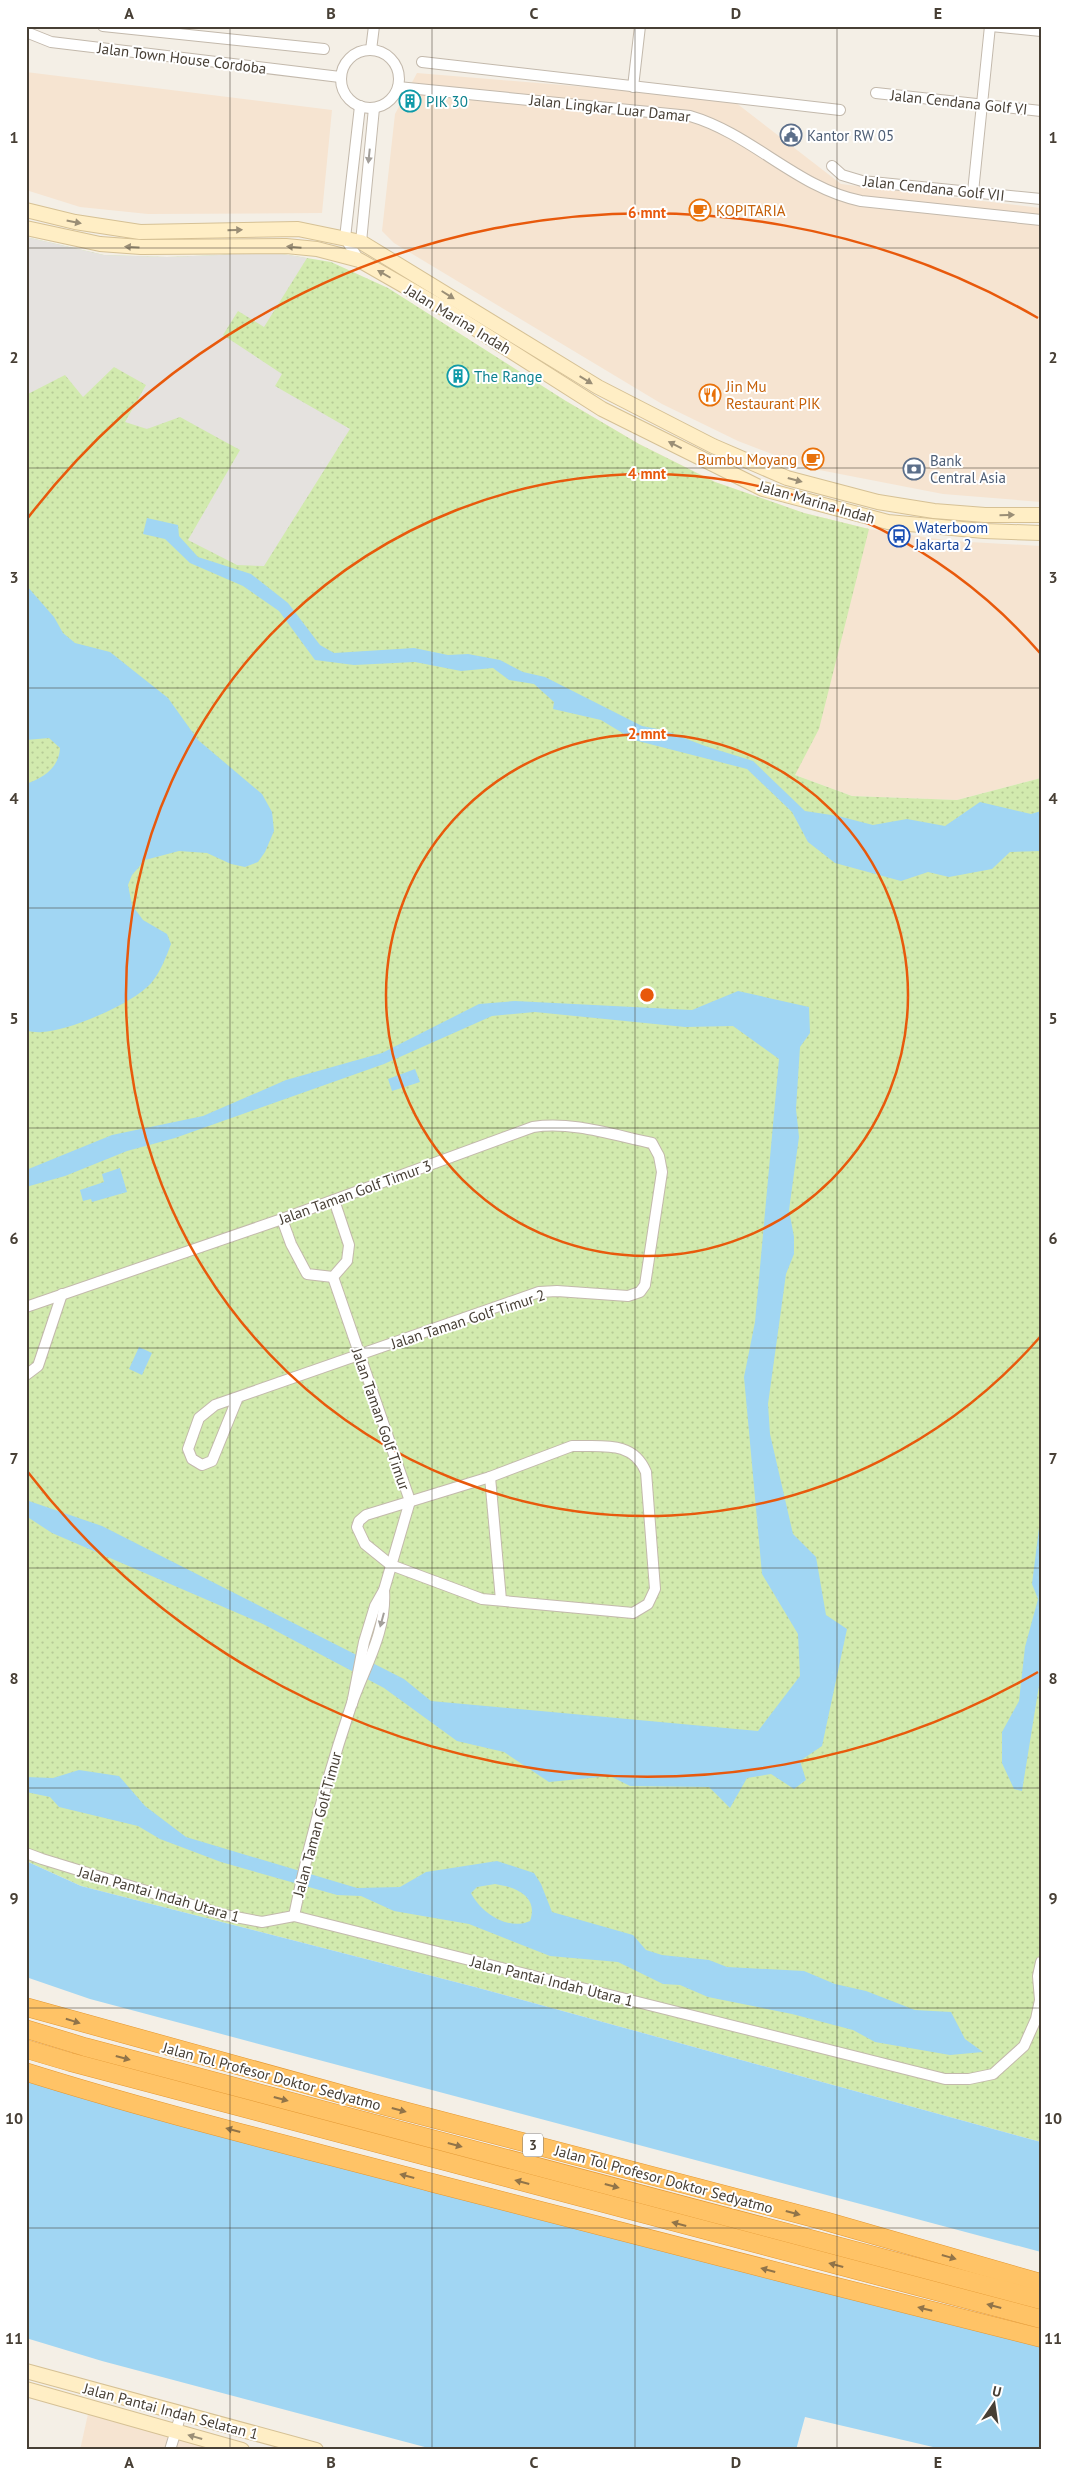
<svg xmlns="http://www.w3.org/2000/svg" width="1067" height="2476" viewBox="0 0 1067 2476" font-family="'PT Sans',sans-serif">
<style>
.commercial{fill:#f6e4d1}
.grass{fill:url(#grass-dots)}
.parking{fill:#e5e2df}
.water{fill:#a1d6f3;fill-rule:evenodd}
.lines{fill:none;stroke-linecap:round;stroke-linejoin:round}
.street-casing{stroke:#c3b9ac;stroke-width:12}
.secondary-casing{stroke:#d6c195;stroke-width:16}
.highway-casing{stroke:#e39732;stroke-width:19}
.street{stroke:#fff;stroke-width:10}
.secondary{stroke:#ffeec5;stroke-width:14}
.highway{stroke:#ffc366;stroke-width:18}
.oneway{fill:#a39f9a}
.oneway2{fill:#9a8e76}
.oneway3{fill:#917449}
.grid{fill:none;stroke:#473f35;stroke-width:1;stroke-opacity:0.55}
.ring{fill:none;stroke:#e8590c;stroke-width:2.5}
.labels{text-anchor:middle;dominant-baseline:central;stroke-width:4;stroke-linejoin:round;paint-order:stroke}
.shield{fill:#fff;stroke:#7e7972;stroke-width:1}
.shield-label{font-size:14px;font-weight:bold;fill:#473f35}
.street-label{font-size:15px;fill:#473f35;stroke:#fff}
.culture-label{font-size:15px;fill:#0d838f;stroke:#fff;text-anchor:start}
.service-label{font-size:15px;fill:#4e5e75;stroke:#fff;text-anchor:start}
.food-label{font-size:15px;fill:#c56008;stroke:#fff;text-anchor:start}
.transit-label{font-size:15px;fill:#164399;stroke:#fff;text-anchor:start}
.centre{fill:#e8590c;stroke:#fff;stroke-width:2.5}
.ring-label{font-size:15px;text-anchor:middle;font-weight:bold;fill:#e8590c;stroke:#fff;stroke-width:4;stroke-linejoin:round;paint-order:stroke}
.neatline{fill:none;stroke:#473f35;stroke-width:2}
.grid-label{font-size:16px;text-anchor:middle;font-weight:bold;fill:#473f35}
</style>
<defs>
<pattern id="grass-dots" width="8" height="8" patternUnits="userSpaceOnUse" patternTransform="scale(1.25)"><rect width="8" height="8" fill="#d2eaae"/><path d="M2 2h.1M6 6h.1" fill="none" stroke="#b6ca96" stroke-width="1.8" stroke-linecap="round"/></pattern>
</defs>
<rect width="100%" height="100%" fill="#f4efe6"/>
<!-- commercial -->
<g class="commercial">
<polygon points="26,72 332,110 322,213 148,214 80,207 26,190"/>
<polygon points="417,73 731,99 841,184 1041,208 1041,502 943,494 809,468 738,441 662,404 394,243 382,231 395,114"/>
<polygon points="566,401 639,444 715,482 804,513 869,529 952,541 1041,546 1041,778 957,800 852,796 795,775"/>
<polygon points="88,2414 223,2450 80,2450"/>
</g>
<!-- grass -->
<polygon class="grass" points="26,237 104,255 167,257 219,255 264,251 331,262 388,288 566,401 639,444 715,482 804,513 869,529 819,729 795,775 852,796 957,800 1041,778 1041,2142 475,1987 81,1886 26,1861"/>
<!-- parking -->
<polygon class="parking" points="26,237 104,255 167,257 219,255 264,251 307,258 264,327 238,311 223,335 282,374 275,386 350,429 264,566 237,565 188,540 240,450 180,417 147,429 125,422 146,385 114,367 83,397 65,375 26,395"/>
<!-- water -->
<g class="water">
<polygon points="147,518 178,525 179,536 198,557 251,574 288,603 320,645 334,653 414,648 448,655 468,654 500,660 523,672 545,677 642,726 663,730 705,746 753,761 805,811 838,816 873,825 907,819 945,826 980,802 1031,814 1041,811 1041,851 1010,852 992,869 949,877 928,872 901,881 835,863 808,842 792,812 747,769 634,740 601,720 553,709 554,702 534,684 509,680 493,668 461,671 415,662 354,665 315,660 279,611 243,586 190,563 165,539 143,534"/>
<path d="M 26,585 L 54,617 L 63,633 L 75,643 L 110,652 L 168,698 L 198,740 L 262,794 L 272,812 L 274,831 L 265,852 L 258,862 L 245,867 L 231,864 L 207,853 L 179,851 L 145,860 L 132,875 L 128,885 L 132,905 L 143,920 L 167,934 L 171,944 C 166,957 161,971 152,982 C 135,1003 69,1031 42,1032 C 37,1033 31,1031 26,1031 L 26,784 C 43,778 59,768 60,748 L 49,738 L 26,740 Z"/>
<polygon points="738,991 809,1007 810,1033 800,1047 796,1109 799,1137 789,1210 794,1237 794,1254 786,1274 768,1404 770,1434 793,1534 816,1557 826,1615 847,1629 822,1746 800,1761 806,1780 794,1789 771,1774 747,1778 730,1808 709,1787 630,1786 610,1776 549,1782 504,1752 457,1741 384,1688 263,1624 52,1533 26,1516 26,1500 102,1526 404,1679 431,1701 758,1731 800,1676 798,1634 762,1574 744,1377 755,1322 779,1059 733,1026 685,1027 535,1012 492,1016 384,1064 175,1138 127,1151 65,1176 26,1187 26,1170 112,1135 203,1116 286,1080 382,1053 479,1004 515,1001 692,1010"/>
<polygon points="415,1069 420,1082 392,1091 388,1079"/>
<polygon points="120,1168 127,1192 92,1202 91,1199 83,1201 80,1190 104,1182 102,1174"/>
<polygon points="139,1347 152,1353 142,1375 129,1369"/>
<polygon points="1041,1512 1041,1673 1022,1791 1014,1789 1002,1763 1002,1732 1019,1701 1025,1647 1038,1599 1032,1584"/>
<path d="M 79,1770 L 119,1776 L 145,1806 L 186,1837 L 357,1888 L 400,1887 L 426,1872 L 497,1861 L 534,1873 L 541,1884 L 552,1912 L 633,1935 L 646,1950 L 662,1955 L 709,1960 L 727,1967 L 804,1971 L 835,1984 L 866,1991 L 915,2010 L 951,2012 L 965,2039 L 983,2052 L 950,2055 L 875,2042 L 853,2030 L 792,2014 L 708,1997 L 680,1985 L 663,1984 L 618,1962 L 550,1956 L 469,1924 L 394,1911 L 361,1896 L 337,1895 L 221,1862 L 160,1839 L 138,1826 L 59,1807 L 50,1797 L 26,1792 L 26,1777 L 53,1778 ZM 495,1884 C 515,1887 539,1896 530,1921 C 508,1931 481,1913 471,1893 L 477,1887 Z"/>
<polygon points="26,1861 81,1886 475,1987 1041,2142 1041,2252 90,1999 26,1977"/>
<polygon points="26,2078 1041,2343 1041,2450 933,2450 933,2447 805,2417 796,2450 436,2450 102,2361 26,2338"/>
</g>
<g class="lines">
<!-- street casing -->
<g class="street-casing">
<g id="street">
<polyline points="103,26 324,49"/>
<polyline points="991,26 1041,31"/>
<polyline points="26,32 51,42 340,77"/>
<circle cx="370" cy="79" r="29"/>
<polyline points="371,50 374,26"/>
<polyline points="422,62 840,110"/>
<path d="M 398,87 L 690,116 C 752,134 797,188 861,201 L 1041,220"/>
<polyline points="633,87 640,26"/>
<polyline points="876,93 1041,111"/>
<polyline points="832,166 842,175 862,181 1041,199"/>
<polyline points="973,192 990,26"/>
<polyline points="361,242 374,108"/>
<polyline points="359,260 345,238 360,106"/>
<polyline points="282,1219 291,1244 307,1274 333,1277 347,1261 349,1245 334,1200"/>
<polyline points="333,1277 410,1501 384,1590 375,1606 364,1642 352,1704"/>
<path d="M 26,1307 L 282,1219 L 533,1127 C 572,1121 613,1135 652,1143 L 659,1156 L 662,1172 L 645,1285 L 640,1292 L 628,1296 L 557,1291 L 539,1292 L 215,1405 L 199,1418 L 188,1449 L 192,1459 L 202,1465 L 212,1461 L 238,1397"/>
<polyline points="26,1375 38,1366 62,1294"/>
<path d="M 572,1446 C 602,1447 633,1440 646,1472 L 655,1589 L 648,1604 L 633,1613 L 482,1599 L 391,1565 L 365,1544 L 357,1527 L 359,1521 L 366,1515 L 490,1477 Z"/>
<polyline points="490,1477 501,1600"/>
<polyline points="26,1853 42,1859 225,1915 262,1922 294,1916 945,2079 969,2079 993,2074 1024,2046 1036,2019 1040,2000 1038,1976 1041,1962"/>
<path d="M 294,1916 C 308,1845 328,1775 351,1706 C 364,1668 387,1632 384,1590"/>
<polyline points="170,2450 181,2414"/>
</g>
</g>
<!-- secondary casing -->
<g class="secondary-casing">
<g id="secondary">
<polyline points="26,210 75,222 140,232 298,229 361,242 598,387 713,446 787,478 878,502 934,511 985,515 1041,515"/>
<polyline points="26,228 100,244 141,247 286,246 317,249 359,260 443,308 602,409 763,489 888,522 984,531 1041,533"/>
<polyline points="26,2371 316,2450"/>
<polyline points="26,2389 242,2450"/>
</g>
</g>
<!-- highway casing -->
<g class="highway-casing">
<g id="highway">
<polyline points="26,2007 370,2102 825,2221 1041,2283"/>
<polyline points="26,2029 85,2047 1041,2300"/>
<polyline points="26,2049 70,2062 1041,2319"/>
<path d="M 26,2072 C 160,2114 297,2147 433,2183 C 635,2235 838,2288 1041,2338"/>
</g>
</g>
<!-- street -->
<use href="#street" class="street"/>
<!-- secondary -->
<use href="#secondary" class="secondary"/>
<!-- highway -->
<use href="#highway" class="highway"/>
</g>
<!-- one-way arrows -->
<defs><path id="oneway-solid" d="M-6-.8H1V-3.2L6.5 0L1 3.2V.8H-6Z" transform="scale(1.25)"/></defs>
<g class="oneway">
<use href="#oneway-solid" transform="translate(369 156) rotate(96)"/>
<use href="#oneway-solid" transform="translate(382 1620) rotate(105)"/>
</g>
<g class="oneway2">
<use href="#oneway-solid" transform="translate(74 222) rotate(11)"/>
<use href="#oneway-solid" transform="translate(235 230) rotate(-1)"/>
<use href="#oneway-solid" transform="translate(132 247) rotate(-176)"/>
<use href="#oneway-solid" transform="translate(294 247) rotate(-175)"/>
<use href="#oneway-solid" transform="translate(384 274) rotate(-150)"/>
<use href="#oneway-solid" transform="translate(448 295) rotate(32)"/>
<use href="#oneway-solid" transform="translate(586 380) rotate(31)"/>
<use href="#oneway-solid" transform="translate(675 445) rotate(-153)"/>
<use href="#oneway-solid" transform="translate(795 480) rotate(15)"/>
<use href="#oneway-solid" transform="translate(1007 515) rotate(-1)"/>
<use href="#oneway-solid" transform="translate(195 2437) rotate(-164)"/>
</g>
<g class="oneway3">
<use href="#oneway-solid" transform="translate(73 2021) rotate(17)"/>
<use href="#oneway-solid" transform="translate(123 2058) rotate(15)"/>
<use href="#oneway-solid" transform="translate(281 2099) rotate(15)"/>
<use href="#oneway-solid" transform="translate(399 2110) rotate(15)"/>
<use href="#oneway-solid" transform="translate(233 2130) rotate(-165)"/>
<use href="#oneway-solid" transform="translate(455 2145) rotate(15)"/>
<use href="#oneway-solid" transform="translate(407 2176) rotate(-165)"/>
<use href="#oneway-solid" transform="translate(522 2182) rotate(-165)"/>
<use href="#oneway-solid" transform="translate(612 2186) rotate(15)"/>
<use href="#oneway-solid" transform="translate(793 2213) rotate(15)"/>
<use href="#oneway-solid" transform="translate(679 2224) rotate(-165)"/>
<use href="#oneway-solid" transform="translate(949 2257) rotate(16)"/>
<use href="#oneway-solid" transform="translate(836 2265) rotate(-165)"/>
<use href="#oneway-solid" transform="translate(768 2270) rotate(-165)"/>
<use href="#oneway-solid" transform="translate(994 2306) rotate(-165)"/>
<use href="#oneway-solid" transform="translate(925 2309) rotate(-166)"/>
</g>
<!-- grid -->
<path class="grid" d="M 230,26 L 230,2450M 432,26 L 432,2450M 635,26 L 635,2450M 837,26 L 837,2450M 26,248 L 1041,248M 26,468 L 1041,468M 26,688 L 1041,688M 26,908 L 1041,908M 26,1128 L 1041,1128M 26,1348 L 1041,1348M 26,1568 L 1041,1568M 26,1788 L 1041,1788M 26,2008 L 1041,2008M 26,2228 L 1041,2228"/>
<!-- distance rings -->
<g class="ring">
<circle cx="647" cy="995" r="261"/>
<path d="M1040 1337A521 521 0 1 1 1040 653"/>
<path d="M1038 1672A782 782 0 0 1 27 1471M27 519A782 782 0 0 1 1038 318"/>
</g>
<!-- icons -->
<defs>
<g id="building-ring" transform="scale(1.125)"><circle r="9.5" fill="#fff" stroke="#0f9aa8" stroke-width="1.5"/><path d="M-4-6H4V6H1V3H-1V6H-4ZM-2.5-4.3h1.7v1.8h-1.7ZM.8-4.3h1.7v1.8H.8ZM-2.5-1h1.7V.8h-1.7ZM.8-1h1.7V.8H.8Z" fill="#0f9aa8"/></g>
<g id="civic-ring" transform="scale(1.125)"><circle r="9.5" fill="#fff" stroke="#5c6f8a" stroke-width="1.5"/><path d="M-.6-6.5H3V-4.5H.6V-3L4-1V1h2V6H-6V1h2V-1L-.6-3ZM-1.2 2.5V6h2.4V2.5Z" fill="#5c6f8a"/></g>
<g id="cafe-ring" transform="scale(1.125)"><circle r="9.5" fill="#fff" stroke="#e8710a" stroke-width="1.5"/><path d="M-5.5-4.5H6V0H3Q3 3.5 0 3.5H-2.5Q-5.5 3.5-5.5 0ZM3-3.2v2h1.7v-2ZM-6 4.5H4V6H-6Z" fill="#e8710a"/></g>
<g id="restaurant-ring" transform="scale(1.125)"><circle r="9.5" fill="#fff" stroke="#e8710a" stroke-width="1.5"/><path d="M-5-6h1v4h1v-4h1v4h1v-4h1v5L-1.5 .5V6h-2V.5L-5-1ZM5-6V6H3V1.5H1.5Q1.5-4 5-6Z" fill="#e8710a"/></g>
<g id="bank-ring" transform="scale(1.125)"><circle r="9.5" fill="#fff" stroke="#5c6f8a" stroke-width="1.5"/><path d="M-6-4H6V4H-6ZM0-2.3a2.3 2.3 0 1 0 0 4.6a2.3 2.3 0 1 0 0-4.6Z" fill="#5c6f8a"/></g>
<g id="bus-ring" transform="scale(1.125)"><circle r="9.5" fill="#fff" stroke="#1a4fb4" stroke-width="1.5"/><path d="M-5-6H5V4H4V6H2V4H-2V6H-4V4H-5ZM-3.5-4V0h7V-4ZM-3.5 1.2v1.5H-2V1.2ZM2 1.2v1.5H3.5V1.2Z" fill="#1a4fb4"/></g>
</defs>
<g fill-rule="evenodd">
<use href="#building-ring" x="410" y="101"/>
<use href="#civic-ring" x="791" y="135"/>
<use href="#cafe-ring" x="700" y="210"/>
<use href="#building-ring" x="458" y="376"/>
<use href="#restaurant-ring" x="710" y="395"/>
<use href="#cafe-ring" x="813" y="459"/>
<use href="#bank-ring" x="914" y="469"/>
<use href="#bus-ring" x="899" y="536"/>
</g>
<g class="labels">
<!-- shield labels -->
<rect class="shield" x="523" y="2133.5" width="20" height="23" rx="4"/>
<g class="shield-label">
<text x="533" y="2145">3</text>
</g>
<!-- street labels -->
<g class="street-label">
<text transform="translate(182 58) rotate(7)">Jalan Town House Cordoba</text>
<text transform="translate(959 102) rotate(6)">Jalan Cendana Golf VI</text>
<text transform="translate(610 108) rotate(6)">Jalan Lingkar Luar Damar</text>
<text transform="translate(934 188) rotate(6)">Jalan Cendana Golf VII</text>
<text transform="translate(458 319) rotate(31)">Jalan Marina Indah</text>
<text transform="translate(817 502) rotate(16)">Jalan Marina Indah</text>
<text transform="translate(355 1192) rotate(-20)">Jalan Taman Golf Timur 3</text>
<text transform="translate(468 1319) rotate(-18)">Jalan Taman Golf Timur 2</text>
<text transform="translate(381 1419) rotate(71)">Jalan Taman Golf Timur</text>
<text transform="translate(317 1824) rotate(-75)">Jalan Taman Golf Timur</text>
<text transform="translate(159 1894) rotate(16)">Jalan Pantai Indah Utara 1</text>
<text transform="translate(552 1981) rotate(14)">Jalan Pantai Indah Utara 1</text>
<text transform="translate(272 2076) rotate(15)">Jalan Tol Profesor Doktor Sedyatmo</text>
<text transform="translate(664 2179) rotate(15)">Jalan Tol Profesor Doktor Sedyatmo</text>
<text transform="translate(171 2411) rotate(15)">Jalan Pantai Indah Selatan 1</text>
</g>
<!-- culture labels -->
<g class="culture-label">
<text x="426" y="101">PIK 30</text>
<text x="474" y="376">The Range</text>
</g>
<!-- service labels -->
<g class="service-label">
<text x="807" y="135">Kantor RW 05</text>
<text x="930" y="460">Bank<tspan x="930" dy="17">Central Asia</tspan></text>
</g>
<!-- food labels -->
<g class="food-label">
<text x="716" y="210">KOPITARIA</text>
<text x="726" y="386">Jin Mu<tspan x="726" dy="17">Restaurant PIK</tspan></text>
<text x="797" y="459" text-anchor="end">Bumbu Moyang</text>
</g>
<!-- transit labels -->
<g class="transit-label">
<text x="915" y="527">Waterboom<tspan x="915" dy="17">Jakarta 2</tspan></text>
</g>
</g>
<circle cx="647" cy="995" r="8" class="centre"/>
<g class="ring-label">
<text x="647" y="218">6 mnt</text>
<text x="647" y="479">4 mnt</text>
<text x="647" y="739">2 mnt</text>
</g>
<!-- border -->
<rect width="1067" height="2476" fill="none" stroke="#ffffff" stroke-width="55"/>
<!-- north arrow -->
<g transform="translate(994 2404) rotate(13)" stroke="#ffffff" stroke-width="4" paint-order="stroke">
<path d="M0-4L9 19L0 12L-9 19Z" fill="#473f35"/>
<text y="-8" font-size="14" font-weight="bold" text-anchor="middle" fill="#473f35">U</text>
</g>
<rect x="28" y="28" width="1012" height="2420" class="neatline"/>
<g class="grid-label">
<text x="129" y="19">A</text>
<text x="331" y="19">B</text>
<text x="534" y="19">C</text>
<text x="736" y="19">D</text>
<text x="938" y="19">E</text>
<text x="14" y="143">1</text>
<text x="1053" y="143">1</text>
<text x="14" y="363">2</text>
<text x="1053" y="363">2</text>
<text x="14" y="583">3</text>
<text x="1053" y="583">3</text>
<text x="14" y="804">4</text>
<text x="1053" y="804">4</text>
<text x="14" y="1024">5</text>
<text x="1053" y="1024">5</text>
<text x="14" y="1244">6</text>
<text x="1053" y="1244">6</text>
<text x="14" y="1464">7</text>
<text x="1053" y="1464">7</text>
<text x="14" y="1684">8</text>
<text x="1053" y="1684">8</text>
<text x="14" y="1904">9</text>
<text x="1053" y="1904">9</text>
<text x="14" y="2124">10</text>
<text x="1053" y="2124">10</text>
<text x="14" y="2344">11</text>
<text x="1053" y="2344">11</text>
<text x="129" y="2468">A</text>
<text x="331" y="2468">B</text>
<text x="534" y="2468">C</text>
<text x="736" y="2468">D</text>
<text x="938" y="2468">E</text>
</g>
</svg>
